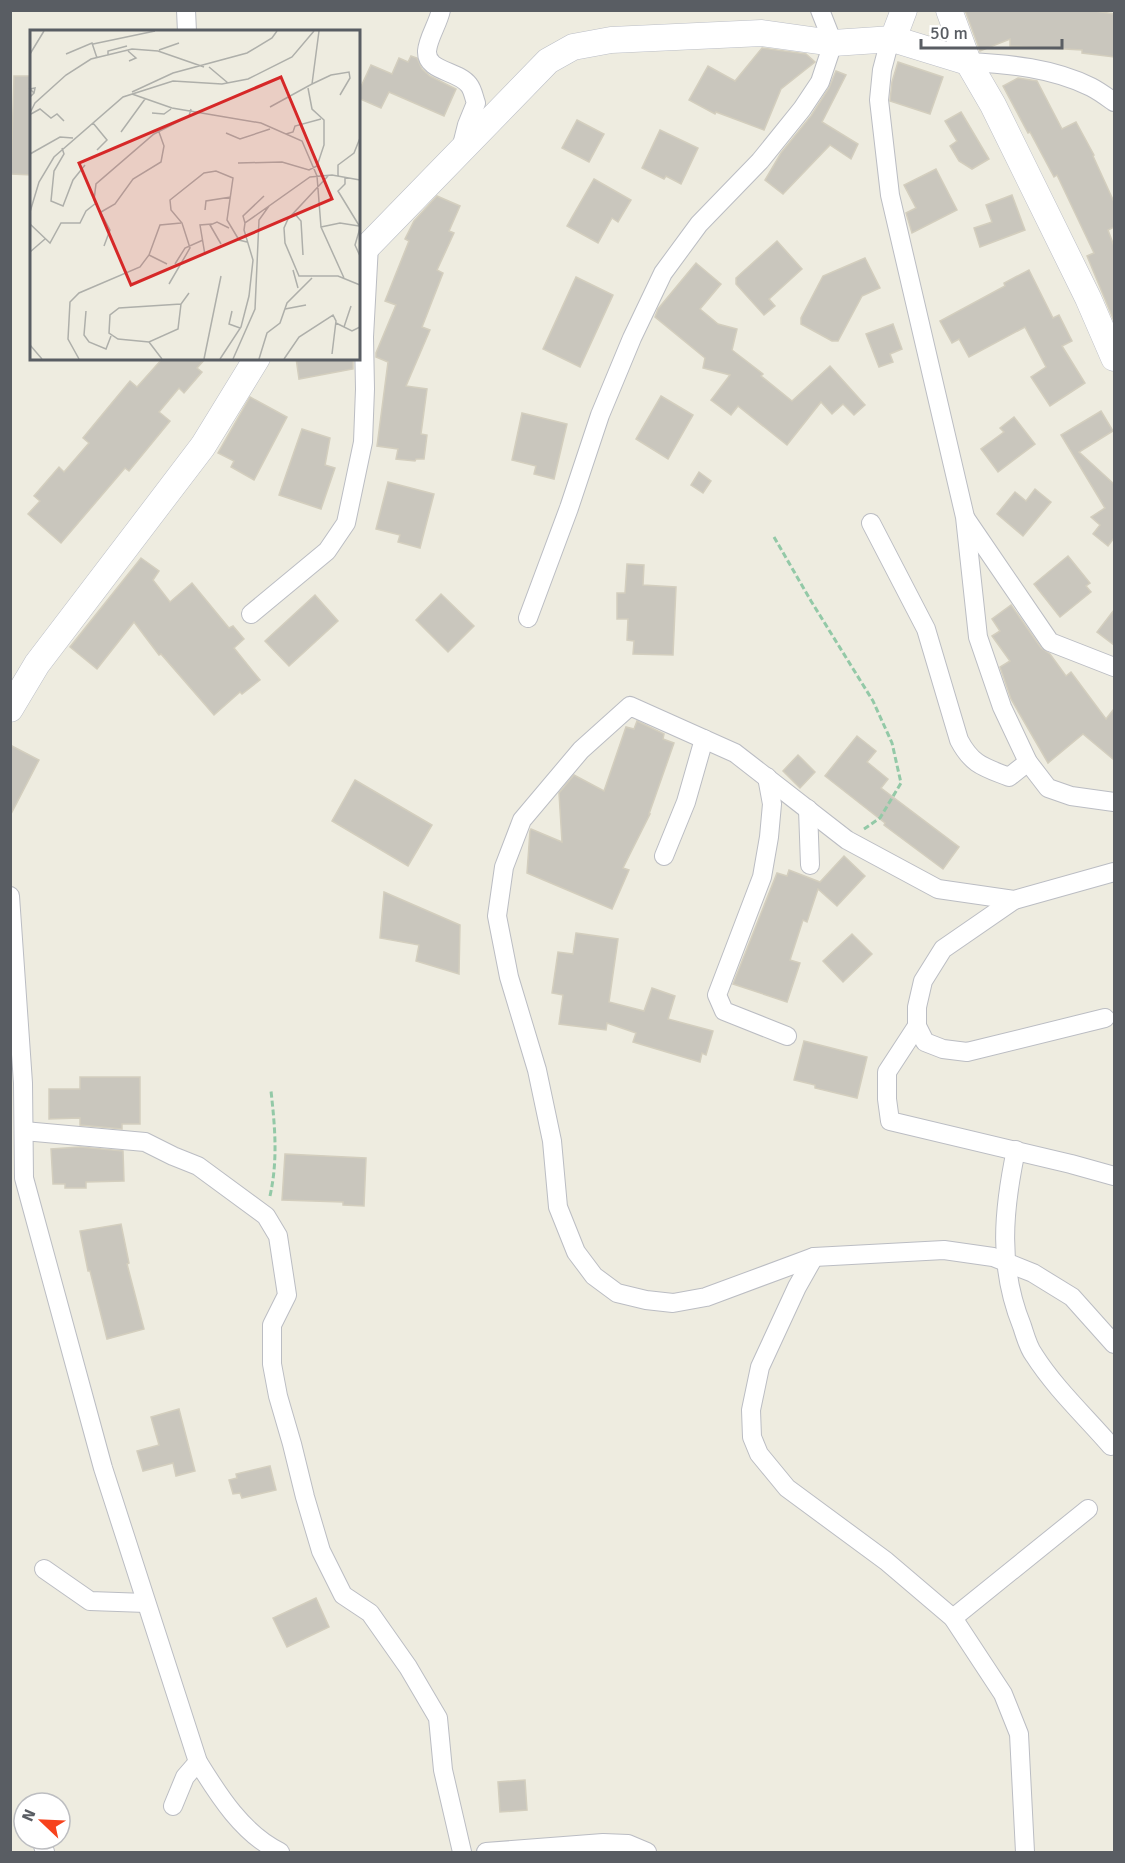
<svg xmlns="http://www.w3.org/2000/svg" width="1125" height="1863" viewBox="0 0 1125 1863" font-family="Signika,sans-serif">
<style>
.building{fill:#c9c6bd;stroke:#d3cebe;stroke-width:1.5}
.lines{fill:none;stroke-linecap:round;stroke-linejoin:round}
.street-casing{stroke:#bbbdc3;stroke-width:20}
.secondary-casing{stroke:#bbbec6;stroke-width:27}
.path{stroke:#93c9a7;stroke-width:3;stroke-dasharray:6 3;stroke-linecap:butt}
.street{stroke:#fff;stroke-width:18}
.secondary{stroke:#fff;stroke-width:26}
.inset-road{fill:none;stroke:#aeafaa;stroke-width:1.5}
.view{fill:#d62828;fill-opacity:0.15;stroke:#d62828;stroke-width:3}
.inset-edge{fill:none;stroke:#595d63;stroke-width:3}
</style>
<rect width="100%" height="100%" fill="#eeece0"/>
<!-- building -->
<g class="building">
<polygon points="965,10 1089,10 1114,14 1114,57 1082,53 1082,50 1010,46 1010,39 980,51"/>
<polygon points="762,48 806,54 815,62 781,89 764,130 716,112 715,114 689,100 708,66 735,81"/>
<polygon points="411,56 417,58 422,69 430,76 456,89 444,116 389,92 381,108 358,98 358,93 371,65 392,74 399,58 408,62"/>
<polygon points="898,62 943,77 930,114 890,101 892,82"/>
<polygon points="836,71 846,75 822,122 858,144 851,159 830,145 783,194 765,180 781,153 811,116 829,88"/>
<polygon points="14,76 32,76 32,175 11,174"/>
<polygon points="1018,78 1037,81 1062,129 1076,122 1094,155 1093,156 1114,202 1114,227 1108,230 1114,246 1114,321 1087,256 1094,253 1057,175 1054,177 1030,132 1028,133 1003,86"/>
<polygon points="961,112 989,159 972,169 959,161 950,146 957,141 945,121"/>
<polygon points="577,120 604,134 589,162 562,148"/>
<polygon points="660,130 698,148 681,184 666,176 664,179 642,168"/>
<polygon points="936,169 957,210 912,233 906,213 916,208 904,185"/>
<polygon points="594,179 631,200 618,222 612,218 598,243 567,226"/>
<polygon points="1012,195 1025,230 980,247 974,228 992,222 986,205"/>
<polygon points="437,196 460,206 449,231 454,233 437,270 443,273 422,327 430,330 406,386 427,389 421,434 427,435 424,459 416,459 415,461 396,459 398,449 377,446 388,362 376,357 376,353 396,305 385,301 409,241 405,239 414,221"/>
<polygon points="777,241 802,269 769,299 775,306 764,315 736,284 736,278"/>
<polygon points="865,258 880,288 862,296 838,341 832,341 801,324 801,318 823,276"/>
<polygon points="696,263 721,284 700,309 718,324 737,329 732,350 763,374 761,376 792,401 830,366 865,405 854,415 843,404 832,414 821,402 787,445 738,406 731,415 711,400 730,375 703,368 705,358 655,317 658,309"/>
<polygon points="1029,270 1053,318 1059,315 1072,341 1062,346 1085,383 1050,406 1031,377 1046,367 1025,327 969,357 959,339 952,343 940,321 1005,286 1004,283"/>
<polygon points="576,277 613,295 580,367 543,349"/>
<polygon points="893,324 902,349 890,354 893,362 879,367 866,334"/>
<polygon points="163,358 206,358 197,368 202,372 184,393 179,388 159,412 170,421 129,471 125,468 61,543 28,514 40,501 34,496 59,467 64,472 89,443 83,438 130,381 137,387"/>
<polygon points="296,358 353,358 353,369 299,379"/>
<polygon points="661,396 693,415 668,459 636,439"/>
<polygon points="250,397 287,417 254,480 231,467 234,461 218,453"/>
<polygon points="1101,411 1113,431 1079,452 1114,484 1114,538 1108,546 1093,534 1100,525 1091,517 1105,508 1061,435"/>
<polygon points="522,413 567,424 554,479 534,474 536,466 512,460"/>
<polygon points="1014,417 1035,444 998,472 981,449 1004,432 1000,428"/>
<polygon points="302,429 330,438 325,465 335,468 321,509 279,495"/>
<polygon points="699,472 711,481 703,493 691,485"/>
<polygon points="388,482 434,494 420,548 398,542 400,535 376,529"/>
<polygon points="1035,489 1051,502 1023,536 997,514 1015,492 1026,501"/>
<polygon points="1068,556 1090,583 1086,586 1091,592 1060,617 1034,584"/>
<polygon points="141,558 159,571 153,580 170,602 192,583 229,628 233,626 244,639 234,648 260,680 242,694 240,692 214,715 161,654 159,655 134,622 97,669 70,647"/>
<polygon points="627,564 644,565 643,585 676,587 673,655 633,654 634,641 627,640 628,619 617,619 617,593 625,593"/>
<polygon points="441,594 474,626 448,652 416,620"/>
<polygon points="315,595 338,621 289,666 265,641"/>
<polygon points="1011,605 1041,648 1050,654 1066,676 1071,672 1106,719 1114,709 1114,760 1083,734 1048,763 1011,699 1000,667 1010,661 992,636 1000,631 992,619"/>
<polygon points="1114,610 1114,645 1097,632"/>
<polygon points="637,721 664,734 663,739 674,743 649,814 650,814 623,868 629,870 612,909 527,873 530,831 531,829 562,842 559,793 574,775 604,791 626,727 634,729"/>
<polygon points="857,736 876,751 867,762 888,779 881,788 959,847 943,869 884,825 885,823 825,776"/>
<polygon points="10,745 39,760 10,816"/>
<polygon points="798,755 815,772 800,788 783,771"/>
<polygon points="355,780 432,825 408,866 332,821"/>
<polygon points="844,856 865,876 837,906 818,889 807,922 803,920 790,960 800,963 787,1002 733,984 777,873 787,876 789,870 820,882"/>
<polygon points="384,892 460,925 459,974 416,961 419,945 380,938"/>
<polygon points="576,933 618,939 609,1002 644,1011 652,988 675,996 668,1019 713,1031 706,1055 702,1053 700,1062 633,1042 636,1033 607,1023 606,1030 559,1024 563,995 552,993 558,952 573,954"/>
<polygon points="852,934 872,954 843,982 823,961"/>
<polygon points="804,1041 867,1057 857,1098 815,1088 815,1085 794,1080"/>
<polygon points="80,1077 140,1077 140,1124 122,1124 122,1129 80,1125 80,1118 49,1119 49,1089 80,1089"/>
<polygon points="80,1147 123,1151 124,1181 86,1182 86,1188 65,1188 65,1184 53,1184 51,1149"/>
<polygon points="285,1154 366,1158 364,1206 343,1205 343,1202 282,1200"/>
<polygon points="121,1224 129,1263 127,1264 144,1329 107,1339 90,1271 88,1271 80,1231"/>
<polygon points="179,1409 195,1471 176,1476 173,1463 143,1471 137,1451 159,1445 151,1417"/>
<polygon points="270,1466 276,1490 242,1498 240,1493 233,1494 229,1480 237,1478 236,1474"/>
<polygon points="316,1598 329,1627 287,1647 273,1618"/>
<polygon points="525,1780 527,1810 500,1812 498,1782"/>
</g>
<g class="lines">
<!-- street casing -->
<g class="street-casing">
<g id="street">
<polyline points="186,10 187,32"/>
<path d="M 441,10 C 438,24 428,38 427,51 C 426,72 458,70 469,85 C 473,90 474,98 476,103 L 467,125 L 461,149"/>
<polyline points="893,39 887,51 882,70 879,100 890,195 965,517 978,637 1002,707 1028,762 1048,788 1071,796 1114,802"/>
<path d="M 968,62 C 1009,64 1053,68 1091,87 C 1099,91 1107,97 1114,102"/>
<polyline points="966,519 1050,642 1114,667"/>
<path d="M 871,523 L 926,629 L 959,740 C 972,765 984,767 1009,777 L 1028,762"/>
<polyline points="251,614 327,551 346,523 363,442 365,389 364,337 369,245"/>
<polyline points="528,618 569,508 600,415 632,338 663,273 699,224 760,161 802,109 820,82 833,43 820,10"/>
<polyline points="767,777 772,804 769,837 762,877 717,995 724,1011 787,1036"/>
<polyline points="808,809 810,865"/>
<polyline points="664,856 686,802 704,739"/>
<polyline points="1114,872 1014,900 938,889 847,840 735,753 630,706 581,750 522,820 504,867 497,916 509,977 537,1070 552,1141 558,1207 576,1252 594,1276 617,1293 646,1300 673,1303 706,1297 814,1257 944,1250 993,1257 1033,1273 1072,1297 1114,1344"/>
<path d="M 10,896 L 23,1083 L 24,1178 L 103,1468 L 198,1762 C 219,1796 243,1834 280,1852"/>
<polyline points="1014,900 943,949 923,981 917,1007 917,1026 925,1042 943,1049 967,1052 1105,1018"/>
<polyline points="917,1026 887,1072 887,1099 890,1121 1071,1164 1114,1176"/>
<polyline points="24,1131 145,1142 173,1156 198,1166 266,1216 278,1236 287,1295 272,1325 272,1364 278,1396 292,1444 305,1497 321,1551 343,1595 370,1613 408,1667 438,1718 443,1770 462,1852"/>
<path d="M 1016,1150 C 1003,1211 998,1267 1022,1326 C 1025,1335 1028,1347 1034,1355 C 1055,1388 1085,1416 1111,1446"/>
<polyline points="814,1257 797,1287 760,1367 751,1410 752,1437 759,1454 787,1488 886,1561 953,1618 1003,1694 1019,1734 1025,1852"/>
<polyline points="44,1569 90,1601 146,1603"/>
<polyline points="953,1618 1088,1509"/>
<polyline points="173,1806 185,1777 198,1762"/>
<polyline points="41,1839 45,1852"/>
<polyline points="486,1852 603,1843 628,1844 647,1852"/>
</g>
</g>
<!-- secondary casing -->
<g class="secondary-casing">
<g id="secondary">
<polyline points="949,10 968,62 993,105 1088,298 1114,358"/>
<polyline points="893,39 904,10"/>
<polyline points="358,253 369,245 548,61 573,47 611,40 762,33 833,43 893,39 968,62"/>
<polyline points="10,709 37,664 203,446 257,358"/>
</g>
</g>
<!-- path -->
<g class="path">
<polyline points="774,537 811,601 873,701 892,743 901,783 880,818 864,829"/>
<path d="M 270,1196 C 278,1160 275,1127 271,1091"/>
</g>
<!-- street -->
<use href="#street" class="street"/>
<!-- secondary -->
<use href="#secondary" class="secondary"/>
</g>
<!-- overview -->
<g transform="translate(30 30)">
<rect width="330" height="330" fill="#eeece0"/>
<path class="inset-road" d="M 63,14 L 125,1M 129,20 L 149,13M 98,21 L 106,28 L 99,31M 0,24 L 14,1M 36,24 L 62,13 L 67,28M 78,26 L 78,21 L 97,16M 179,37 L 198,53M 282,54 L 301,45 L 319,42 L 320,48 L 310,65M 102,62 L 143,43 L 217,23 L 242,8 L 247,1M 102,64 L 142,78 L 231,93 L 272,111 L 287,146 L 291,197 L 314,248M 0,67 L 4,63 L 0,59 L 5,58 L 4,63M 240,77 L 282,54 L 289,1M 0,83 L 5,73 L 36,45 L 61,29 L 102,19 L 128,21 L 174,37M 122,83 L 134,84 L 141,79M 1,84 L 10,79 L 21,88 L 27,84 L 34,91M 63,93 L 77,110 L 67,120M 91,102 L 115,69M 196,103 L 210,109 L 240,99M 256,104 L 263,102 L 265,96 L 291,89M 32,118 L 34,124 L 24,141 L 21,171 L 33,176 L 43,150 L 55,135M 0,124 L 30,107 L 43,108M 208,133 L 252,132 L 279,140 L 287,136 L 294,115 L 294,90 L 282,79 L 278,58M 298,146 L 258,189 L 254,198 L 255,213 L 269,246 L 308,246 L 330,255M 308,146 L 308,135 L 324,123 L 330,108M 315,147 L 315,154 L 308,161 L 330,197M 175,180 L 176,171 L 201,167M 0,182 L 9,152 L 24,127 L 93,67 L 143,51 L 192,54 L 218,49 L 262,27 L 284,1M 71,182 L 85,174 L 103,149 L 131,132 L 134,116 L 129,102M 264,183 L 271,191 L 273,225M 215,193 L 213,186 L 234,166M 0,194 L 20,213 L 31,193 L 50,193 L 56,181 L 66,173M 291,197 L 310,193 L 329,196M 330,198 L 325,215 L 330,226M 191,214 L 180,195 L 187,192 L 199,198M 74,216 L 80,200 L 64,170 L 66,154 L 124,104 L 159,86 L 161,79M 0,222 L 15,209M 119,225 L 137,234M 175,225 L 170,195 L 182,194M 145,234 L 155,218 L 173,210M 263,240 L 268,258M 139,254 L 160,218 L 152,193 L 141,180 L 140,170 L 174,143 L 186,141 L 203,148 L 197,190 L 209,210 L 217,212M 151,274 L 89,278 L 80,285 L 79,303 L 88,309 L 119,312 L 148,299 L 151,274 L 159,263M 255,279 L 276,275M 56,281 L 54,305 L 59,312 L 76,319 L 81,306M 202,281 L 199,294 L 210,298M 306,293 L 322,301 L 330,297M 314,297 L 321,276M 119,312 L 132,329M 0,315 L 12,329M 49,329 L 38,309 L 40,272 L 49,263 L 110,237 L 119,225 L 130,195 L 151,193M 174,329 L 191,246M 190,329 L 211,297 L 219,266 L 223,230 L 214,200 L 215,193 L 280,147 L 302,145 L 330,150M 203,329 L 225,279 L 229,190 L 239,176M 229,329 L 237,303 L 250,293 L 257,273 L 282,248M 254,329 L 269,307 L 303,285 L 306,291 L 302,324"/>
<path class="view" d="M 251,47 L 302,169 L 101,255 L 49,133 Z"/>
<rect width="330" height="330" class="inset-edge"/>
</g>
<!-- border -->
<rect width="1125" height="1863" fill="none" stroke="#595d63" stroke-width="24"/>
<!-- north arrow -->
<g transform="translate(42 1821) rotate(293)"><circle r="28" fill="#ffffff" stroke="#bdbec1" stroke-width="1.5"/>
<path d="M0-4.5L10 22L0 15L-10 22Z" fill="#f7421d"/>
<text y="-9" font-size="16" font-weight="bold" text-anchor="middle" fill="#595d63">N</text>
</g>
<!-- scale -->
<path d="M921 39v9h141v-9" fill="none" stroke="#595d63" stroke-width="3"/>
<text x="930" y="39" font-size="18" fill="#595d63" stroke="#ffffff" stroke-width="4.5" paint-order="stroke">50 m</text>
</svg>
